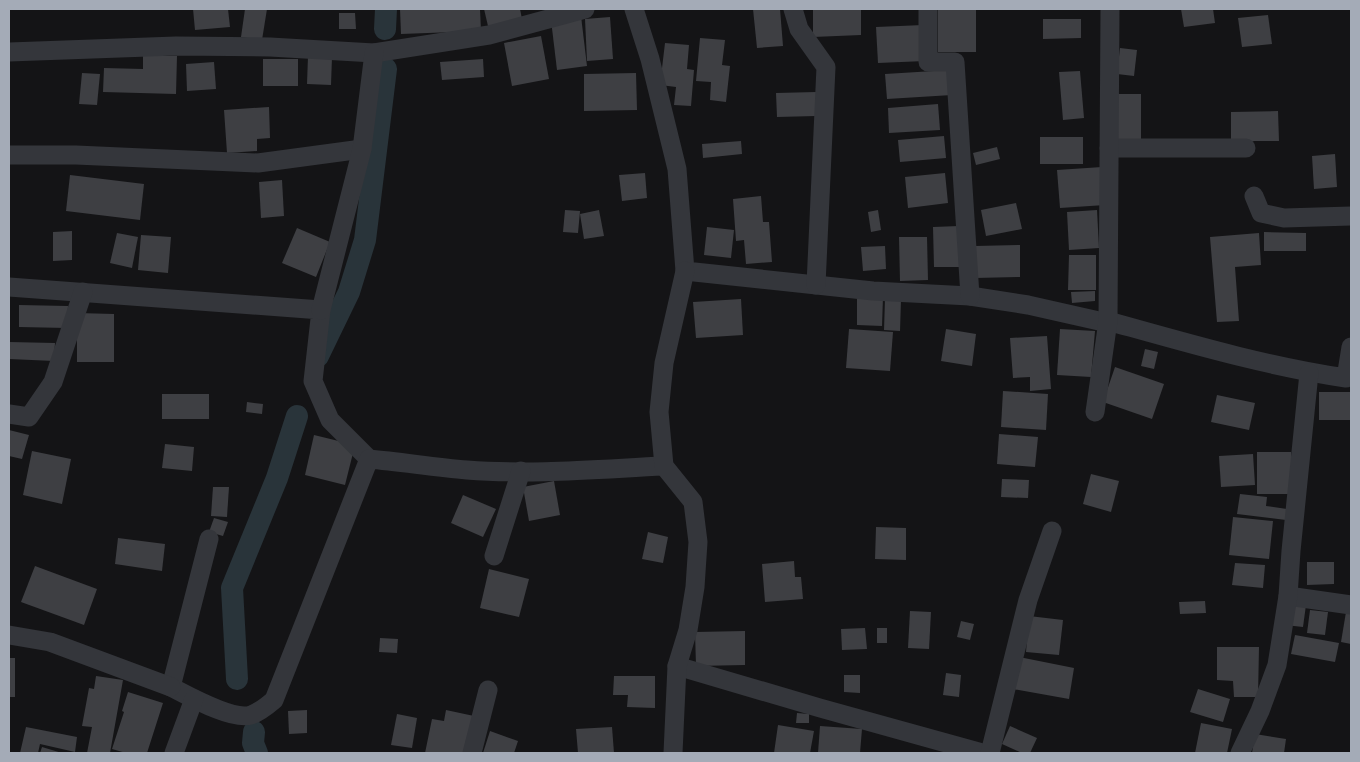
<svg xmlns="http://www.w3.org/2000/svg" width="1360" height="762" viewBox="0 0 1360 762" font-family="'Open Sans',sans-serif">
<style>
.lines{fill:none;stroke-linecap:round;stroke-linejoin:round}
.canal{stroke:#29343a;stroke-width:22}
.building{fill:#3e3f43}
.street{stroke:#34363b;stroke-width:19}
</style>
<rect width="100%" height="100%" fill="#141416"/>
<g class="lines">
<!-- canal -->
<g class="canal">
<polyline points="385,29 386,9"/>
<polyline points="318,356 349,292 365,240 386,69"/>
<polyline points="237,679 232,588 277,478 297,416"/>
<polyline points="254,732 253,743 257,753"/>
</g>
</g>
<!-- building -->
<g class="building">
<polygon points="193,9 228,9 230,27 195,30"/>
<polygon points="245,9 267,9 262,40 241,37"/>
<polygon points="400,9 480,9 481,31 401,34"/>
<polygon points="484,9 520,9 522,19 488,26"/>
<polygon points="753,9 780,9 783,46 757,48"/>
<polygon points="815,9 861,9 861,35 813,37 813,10"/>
<rect x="938" y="9" width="38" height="43"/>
<polygon points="1181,9 1213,9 1215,23 1184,27"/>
<polygon points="339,13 355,13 356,29 339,29"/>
<polygon points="1268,15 1272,44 1242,47 1238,18"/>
<polygon points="581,16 587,66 557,70 551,20"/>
<polygon points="610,17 613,59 587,61 585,19"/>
<polygon points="1043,19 1081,19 1081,38 1043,39"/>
<polygon points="923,25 925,61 878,63 876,27"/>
<polygon points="541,36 549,79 512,86 504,43"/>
<polygon points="700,38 725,40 722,65 730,66 726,102 710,100 711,82 696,81"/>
<polygon points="665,43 689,45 687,69 694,70 691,106 674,105 676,87 660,85"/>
<polygon points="1120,48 1137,50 1134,76 1117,74"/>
<polygon points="143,56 177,56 176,94 103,92 104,68 143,69"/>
<polygon points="308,56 332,57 331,85 307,84"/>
<rect x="263" y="59" width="35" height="27"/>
<polygon points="483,59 484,77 442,80 440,62"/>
<polygon points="214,62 216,89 187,91 186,64"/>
<polygon points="950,70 952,95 887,99 885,74"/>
<polygon points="1080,71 1084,118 1063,120 1059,72"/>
<polygon points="82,73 100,74 97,105 79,104"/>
<polygon points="636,73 637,110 584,111 584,74"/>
<polygon points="816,92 816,116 777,117 776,93"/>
<rect x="1114" y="94" width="27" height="50"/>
<polygon points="938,104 940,130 889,133 888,108"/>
<polygon points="269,107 270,138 257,139 257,151 227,153 224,110"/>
<polygon points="1278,111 1279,141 1231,141 1231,112"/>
<polygon points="944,136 946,158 900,162 898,140"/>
<rect x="1040" y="137" width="43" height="27"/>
<polygon points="741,141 742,154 703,158 702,144"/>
<polygon points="997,147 1000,159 976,165 973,153"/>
<polygon points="1335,154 1337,187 1314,189 1312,156"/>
<polygon points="1102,167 1105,205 1060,208 1057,170"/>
<polygon points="645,173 647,198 622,201 619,175"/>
<polygon points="945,173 948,203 908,208 905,177"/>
<polygon points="70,175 144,184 140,220 66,211"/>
<polygon points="282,180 284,216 261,218 259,182"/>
<polygon points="761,196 763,222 769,222 772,262 746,264 744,240 736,241 733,199"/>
<polygon points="1016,203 1022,229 986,236 981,210"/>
<polygon points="565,210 580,211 578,233 563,232"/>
<polygon points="599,210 604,236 584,239 580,214"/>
<polygon points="878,210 881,230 871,232 868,212"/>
<polygon points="1097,210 1099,248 1069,250 1067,212"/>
<polygon points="959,226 960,267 934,267 933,227"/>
<polygon points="707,227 734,230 731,258 704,255"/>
<polygon points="297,228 330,242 316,277 282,263"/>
<polygon points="72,231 72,260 53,261 53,232"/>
<polygon points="1264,232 1306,233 1306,251 1264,251"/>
<polygon points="117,233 138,237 132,268 110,263"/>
<polygon points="1259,233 1261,265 1235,267 1239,321 1217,322 1210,237"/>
<polygon points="141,235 171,237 168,273 138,270"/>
<polygon points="899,237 927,237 928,280 900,281"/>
<polygon points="1020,245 1020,277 975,278 975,246"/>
<polygon points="885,246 886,269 863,271 861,247"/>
<polygon points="1069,255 1096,255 1096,290 1068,290"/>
<polygon points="1095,291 1095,301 1072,303 1071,292"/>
<polygon points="857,297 883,297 882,326 857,325"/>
<polygon points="741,299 743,335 696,338 693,302"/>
<polygon points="885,299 901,299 900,331 884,330"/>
<polygon points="19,305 68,306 67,328 19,327"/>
<polygon points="77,313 114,314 114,362 77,362"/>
<polygon points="849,329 893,332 890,371 846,368"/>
<polygon points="946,329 976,334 972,366 941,361"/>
<polygon points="1060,329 1095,331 1091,377 1057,375"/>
<polygon points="1047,336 1051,389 1030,391 1030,377 1013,378 1010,338"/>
<polygon points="9,342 55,343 54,361 9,359"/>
<polygon points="1145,349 1158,352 1154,369 1141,366"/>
<polygon points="1115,367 1164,384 1152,419 1103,402"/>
<polygon points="1003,391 1048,394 1046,430 1001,427"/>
<rect x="1319" y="392" width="32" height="28"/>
<rect x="162" y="394" width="47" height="25"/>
<polygon points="1217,395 1255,403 1249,430 1211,422"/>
<polygon points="247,402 263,404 262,414 246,412"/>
<polygon points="9,430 29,435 22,459 9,456"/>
<polygon points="999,434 1038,437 1035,467 997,464"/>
<polygon points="314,435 355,445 345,485 305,475"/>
<polygon points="165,444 194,447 192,471 162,468"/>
<polygon points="32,451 71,459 62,504 23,495"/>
<polygon points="1257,452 1291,452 1292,494 1257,494"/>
<polygon points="1253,454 1255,485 1221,487 1219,456"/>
<polygon points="1091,474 1119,481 1111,512 1083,504"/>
<polygon points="1002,479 1029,480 1028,498 1001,497"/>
<polygon points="554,481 560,515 529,521 523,487"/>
<polygon points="213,487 229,487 227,517 211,516"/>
<polygon points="1240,494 1267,497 1266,506 1287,509 1286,520 1237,514"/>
<polygon points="463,495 496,509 483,537 451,523"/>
<polygon points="1233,517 1273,521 1269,559 1229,555"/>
<polygon points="214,518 228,522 223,536 209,532"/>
<polygon points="876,527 906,528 906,560 875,559"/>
<polygon points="648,532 668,537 663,563 642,559"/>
<polygon points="118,538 165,544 162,571 115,564"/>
<polygon points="794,561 795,577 801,577 803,599 765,602 762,564"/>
<polygon points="1307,562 1334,562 1334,584 1307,585"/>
<polygon points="1235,563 1265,565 1263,588 1232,585"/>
<polygon points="35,566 97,589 84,625 21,602"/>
<polygon points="489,569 529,579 519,617 480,608"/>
<polygon points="1205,601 1206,613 1180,614 1179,602"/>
<polygon points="1289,602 1306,605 1303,627 1285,625"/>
<polygon points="1310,610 1328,612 1325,635 1307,633"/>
<polygon points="910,611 931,612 929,649 908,648"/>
<polygon points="1346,612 1351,613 1351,644 1341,642"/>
<polygon points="1029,616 1063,620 1059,655 1026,652"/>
<polygon points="961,621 974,624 970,640 957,637"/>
<polygon points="865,628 867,649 842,650 841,629"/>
<rect x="877" y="628" width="10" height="15"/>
<polygon points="745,631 745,665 696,666 695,632"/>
<polygon points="1295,635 1339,643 1335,662 1291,654"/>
<polygon points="380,638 398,639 397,653 379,652"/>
<polygon points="1217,647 1259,647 1258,697 1234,697 1233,681 1217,680"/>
<polygon points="1019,657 1074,668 1069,699 1013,689"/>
<rect x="9" y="658" width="6" height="39"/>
<polygon points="946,673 961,675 959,697 943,695"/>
<polygon points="844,675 860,675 860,693 844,692"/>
<polygon points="96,676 123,680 110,753 87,753 92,727 82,726 89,688 94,689"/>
<polygon points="614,676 655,676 655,708 627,707 628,695 613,695"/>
<polygon points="1198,689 1230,699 1223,722 1190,712"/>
<polygon points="128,692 163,703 147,753 126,753 112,749 124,712 122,711"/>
<polygon points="307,710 307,733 289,734 288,711"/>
<polygon points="446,710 474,716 467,753 425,753 432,719 444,721"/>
<polygon points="797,713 809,714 809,723 796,723"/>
<polygon points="397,714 417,718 412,748 391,745"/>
<polygon points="1201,723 1232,729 1227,753 1195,753"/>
<polygon points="778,725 814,731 810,753 774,753"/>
<polygon points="820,726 862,729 860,753 818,753"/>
<polygon points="1010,726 1037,738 1030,753 1022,753 1002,744"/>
<polygon points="26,727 77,737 75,752 40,744 38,753 20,753"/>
<polygon points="612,727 614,753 578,753 576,729"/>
<polygon points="490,731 518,741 514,753 483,753"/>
<polygon points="1255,734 1286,739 1284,753 1252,753"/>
<polygon points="42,747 62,753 40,753"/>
</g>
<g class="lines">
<!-- street -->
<g class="street">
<path d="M 634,9 L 650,59 L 677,169 L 685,271 L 873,291 L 970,296 L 1028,305 L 1099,321 L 1108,321 C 1187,343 1265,366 1346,378 L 1351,347"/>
<polyline points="793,9 799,29 826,67 816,285"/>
<polyline points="928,9 928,62 955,62 970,296"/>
<polyline points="9,52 176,46 270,47 374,53 489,35 585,9"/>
<polyline points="1109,148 1246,148"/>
<polyline points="9,155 76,155 258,163 362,149"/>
<polyline points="1254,196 1261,213 1284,218 1351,216"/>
<polyline points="9,287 321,310 313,381 330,420 369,459"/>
<polyline points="321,310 362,149 374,53"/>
<polyline points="1095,412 1108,321 1110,9"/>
<polyline points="9,414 29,417 53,382 83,292"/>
<path d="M 209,539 L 171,687 C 189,696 232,721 251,715 C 260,712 267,706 274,700 L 369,459 C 401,462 434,467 467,470 C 532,475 599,469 664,466"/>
<polyline points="494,556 521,471"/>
<polyline points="1288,596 1351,605"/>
<polyline points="9,635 50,642 171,687"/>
<polyline points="677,666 820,708 982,753"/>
<polyline points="174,753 194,699"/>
<polyline points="472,753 488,690"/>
<polyline points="673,753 677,666 688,630 695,587 698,542 693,502 664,466 659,412 664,363 685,271"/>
<polyline points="990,753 1028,600 1052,531"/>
<polyline points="1240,753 1260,711 1277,665 1288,596 1291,551 1309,373"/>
</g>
</g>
<!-- border -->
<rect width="1360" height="762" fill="none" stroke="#a4abb7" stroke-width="20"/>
</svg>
